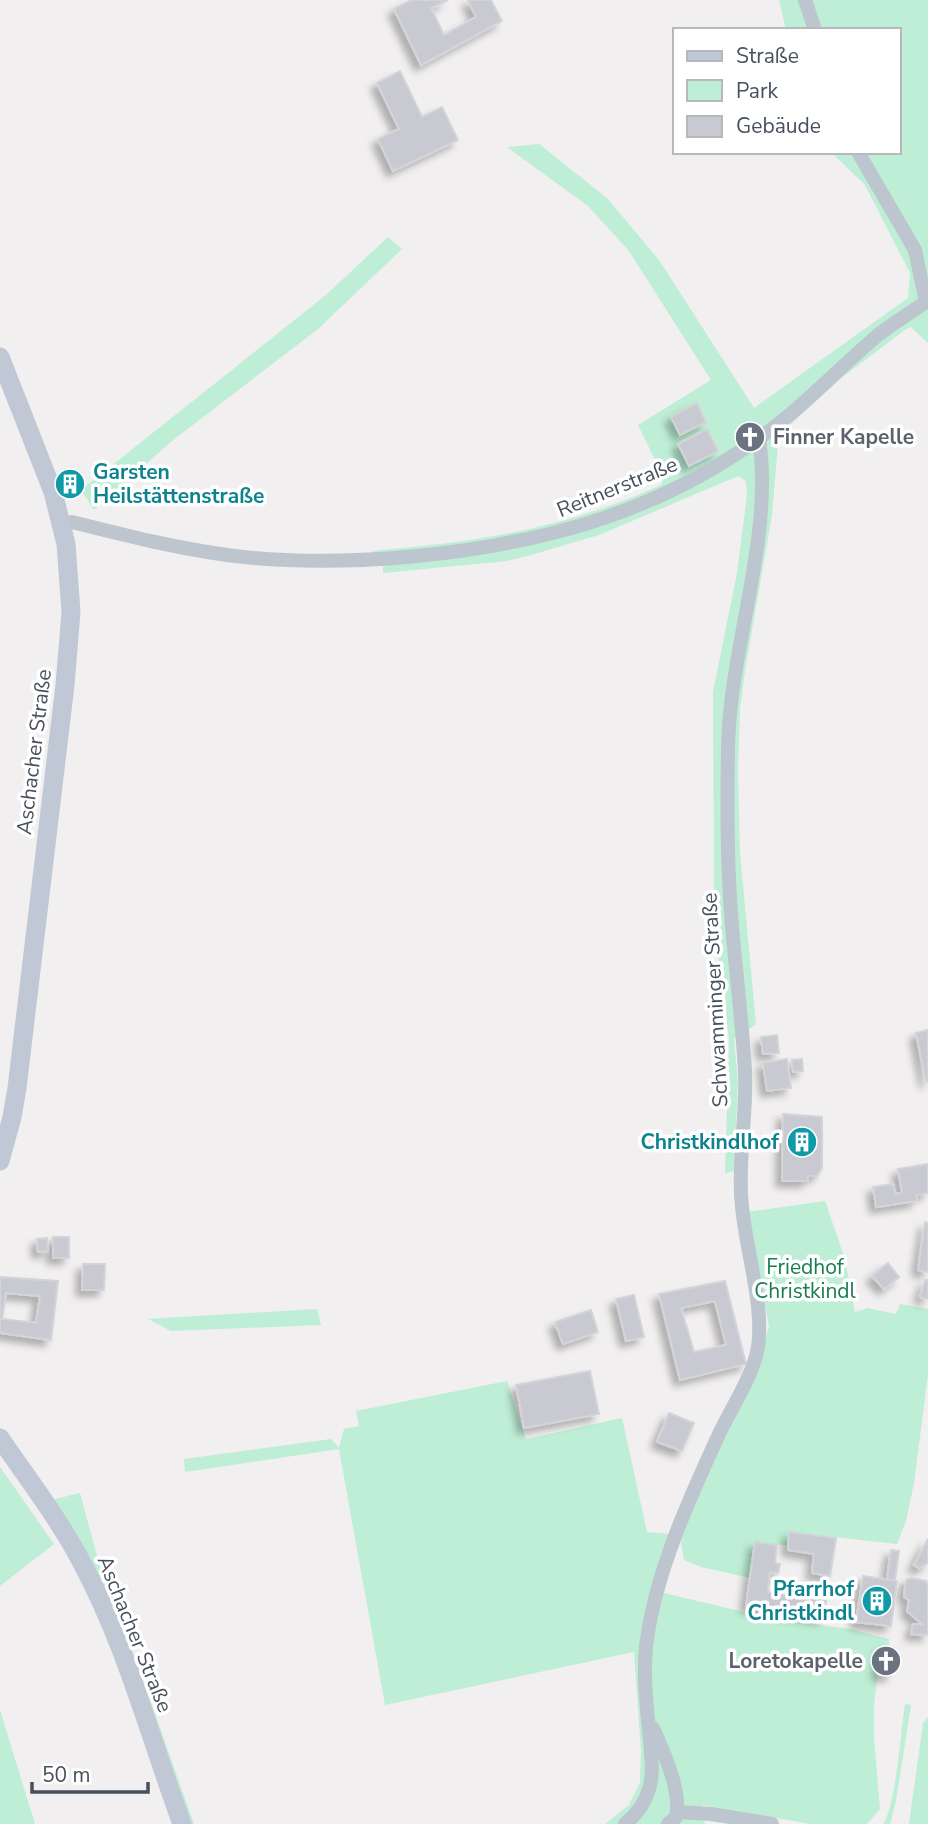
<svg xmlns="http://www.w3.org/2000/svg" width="928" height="1824" viewBox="0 0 928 1824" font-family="'Nunito Sans',sans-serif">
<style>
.green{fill:#beeed5}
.building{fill:#c9cad1;stroke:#d3d4da;stroke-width:2;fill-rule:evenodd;filter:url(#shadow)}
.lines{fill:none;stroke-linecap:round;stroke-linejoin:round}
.street{stroke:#bdc5ce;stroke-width:14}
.secondary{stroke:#c0c8d5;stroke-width:19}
.labels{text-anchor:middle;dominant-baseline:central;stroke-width:7;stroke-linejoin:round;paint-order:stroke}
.worship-label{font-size:21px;font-weight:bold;fill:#5b616d;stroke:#fff;text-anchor:start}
.culture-label{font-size:21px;font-weight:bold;fill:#0d838f;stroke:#fff;text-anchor:end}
.street-label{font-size:21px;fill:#47505c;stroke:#fff}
.park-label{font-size:21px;fill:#187d53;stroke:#fff}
</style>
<defs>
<filter id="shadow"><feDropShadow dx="-6" dy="6" stdDeviation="3.5" flood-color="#0004"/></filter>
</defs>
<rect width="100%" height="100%" fill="#f1efef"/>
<!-- green -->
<g class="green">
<path d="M 779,0 L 928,0 L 928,343 L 911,327 L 906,329 L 840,379 L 790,425 L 778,444 L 772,515 L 745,671 L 740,709 L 738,771 L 740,853 L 756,1024 L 734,1039 L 738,1081 L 734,1171 L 725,1173 L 729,1039 L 719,962 L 714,885 L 713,692 L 737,573 L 747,495 L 746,481 L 738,476 L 599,535 L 538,553 L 507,561 L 383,573 L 383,565 L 372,551 C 476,542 565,529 661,485 L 664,478 L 638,425 L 711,380 L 629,251 L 588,206 L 507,147 L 539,144 L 607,198 L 659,260 L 754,408 L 908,298 L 910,273 L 865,185 L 831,152 L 898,152 L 898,30 L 786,30 Z"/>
<polygon points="388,237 402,249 318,329 172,441 94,510 81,490 326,295"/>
<polygon points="825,1201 845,1259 855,1312 868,1308 896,1314 900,1304 928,1309 928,1375 914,1483 906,1521 897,1544 790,1532 788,1546 755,1542 750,1578 701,1567 684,1560 680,1538 762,1354 769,1326 747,1212"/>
<polygon points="317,1309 321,1325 171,1331 148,1319"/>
<polygon points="507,1381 526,1439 622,1418 647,1532 671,1534 652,1590 772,1619 850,1629 889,1639 889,1647 881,1648 874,1704 874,1738 880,1809 867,1824 810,1824 703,1805 704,1819 729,1824 704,1820 705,1824 605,1824 629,1805 640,1782 641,1752 634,1652 385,1705 339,1449 185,1472 184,1459 331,1439 339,1448 344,1429 359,1426 356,1411"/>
<polygon points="0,1467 54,1544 0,1586"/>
<polygon points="80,1493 100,1567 119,1612 194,1824 191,1824 51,1500"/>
<path d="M 905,1704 L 911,1705 L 896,1801 L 890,1824 L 883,1824 C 896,1806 901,1729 905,1704 Z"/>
<polygon points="0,1710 35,1824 0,1824"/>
<polygon points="928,1717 928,1824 909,1824 923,1723"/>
</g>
<!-- building -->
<g class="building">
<polygon points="411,0 448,0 431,8 444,35 476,17 468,0 491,0 502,21 421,65 394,9"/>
<polygon points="400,71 422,117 442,107 458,140 393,171 378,139 399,129 377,83"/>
<polygon points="697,403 706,422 680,435 671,417"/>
<polygon points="707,429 718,451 689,466 678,444"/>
<polygon points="928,1030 928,1082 926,1082 916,1033"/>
<polygon points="777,1035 779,1053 763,1054 761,1037"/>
<polygon points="787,1059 791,1088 767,1091 763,1063"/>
<polygon points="802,1059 803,1071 793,1072 792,1060"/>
<polygon points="783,1114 822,1117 822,1168 817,1176 808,1176 808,1181 782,1181"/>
<polygon points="928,1164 928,1193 916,1195 917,1201 876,1207 873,1187 893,1184 895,1194 902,1193 898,1169"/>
<polygon points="925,1222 928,1223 928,1272 918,1270"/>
<rect x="53" y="1237" width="16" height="21"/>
<polygon points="47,1238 48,1251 38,1252 37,1239"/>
<polygon points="888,1263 899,1277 884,1289 872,1276"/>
<polygon points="83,1264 105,1264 104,1290 82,1290"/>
<path d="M 0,1277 L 58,1281 L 51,1340 L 0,1333 ZM 6,1293 L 40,1296 L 36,1323 L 2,1319 Z"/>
<polygon points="925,1280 928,1280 928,1299 920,1297"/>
<path d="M 725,1281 L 746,1364 L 680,1380 L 659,1294 ZM 715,1301 L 726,1345 L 694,1352 L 681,1308 Z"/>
<polygon points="634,1295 644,1337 626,1341 616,1299"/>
<polygon points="591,1310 598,1332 563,1344 555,1322"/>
<polygon points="590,1371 599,1414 524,1428 516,1385"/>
<polygon points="669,1413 694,1423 682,1451 657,1442"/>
<polygon points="789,1532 836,1538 830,1576 812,1573 814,1554 788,1550"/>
<polygon points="928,1539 928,1563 919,1568 914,1565"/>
<polygon points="755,1542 777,1545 775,1563 780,1564 778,1573 770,1572 768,1592 826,1601 824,1618 746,1606"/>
<polygon points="891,1550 899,1551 895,1580 887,1579"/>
<polygon points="863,1576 897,1581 891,1626 856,1622"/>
<polygon points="911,1578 926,1581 928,1585 928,1635 911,1634 913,1624 922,1624 907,1611 909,1600 904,1597 906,1580"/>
<polygon points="881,1647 894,1648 891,1676 878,1674"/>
</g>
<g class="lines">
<!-- street -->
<g class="street">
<polyline points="805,0 815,30"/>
<path d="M 62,524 L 72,522 C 124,535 175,548 227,555 C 286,563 347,562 407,557 C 536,545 651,516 758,439 C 801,409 838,369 878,335 C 893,323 910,313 926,302 L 915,250 L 858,152"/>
<path d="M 653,1728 C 663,1751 682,1791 676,1817 L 668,1824"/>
<polyline points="677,1812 712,1814 772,1824"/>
<path d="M 625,1824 C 636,1815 645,1803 649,1789 C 654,1773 651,1756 650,1740 C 647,1709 643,1677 646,1647 C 654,1575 690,1497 720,1432 C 732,1407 754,1374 758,1347 C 765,1302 742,1240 741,1192 C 739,1151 747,1111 745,1071 C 742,1018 735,966 731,914 C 727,860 727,805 728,750 C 729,647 774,540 759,439"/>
</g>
<!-- secondary -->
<g class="secondary">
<polyline points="0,357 53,492 66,544 71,612 65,685 17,1088 12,1117 0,1161"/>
<path d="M 0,1438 C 28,1479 59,1519 82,1563 C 126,1645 150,1737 182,1824"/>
</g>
</g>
<!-- icons -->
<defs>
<g id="church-disc" transform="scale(1.575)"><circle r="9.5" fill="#6b7280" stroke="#fff"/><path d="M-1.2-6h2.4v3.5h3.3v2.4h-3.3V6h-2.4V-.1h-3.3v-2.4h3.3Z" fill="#fff"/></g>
<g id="building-disc" transform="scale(1.575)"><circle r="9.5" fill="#0f9aa8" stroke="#fff"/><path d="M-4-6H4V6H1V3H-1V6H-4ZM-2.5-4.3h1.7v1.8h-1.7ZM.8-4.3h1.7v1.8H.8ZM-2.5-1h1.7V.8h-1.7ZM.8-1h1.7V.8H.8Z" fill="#fff"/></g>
</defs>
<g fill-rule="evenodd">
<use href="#church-disc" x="750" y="437"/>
<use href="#building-disc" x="70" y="484"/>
<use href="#building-disc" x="802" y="1142"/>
<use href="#building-disc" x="877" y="1601"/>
<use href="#church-disc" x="886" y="1661"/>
</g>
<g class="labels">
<!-- worship labels -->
<g class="worship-label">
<text x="773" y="437">Finner Kapelle</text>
<text x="863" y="1661" text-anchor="end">Loretokapelle</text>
</g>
<!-- culture labels -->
<g class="culture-label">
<text x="93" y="472" text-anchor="start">Garsten<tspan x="93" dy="24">Heilstättenstraße</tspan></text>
<text x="779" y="1142">Christkindlhof</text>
<text x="854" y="1589">Pfarrhof<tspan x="854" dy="24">Christkindl</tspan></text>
</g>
<!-- street labels -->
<g class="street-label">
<text transform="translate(617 487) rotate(-22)">Reitnerstraße</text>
<text transform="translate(34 752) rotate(-83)">Aschacher Straße</text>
<text transform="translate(715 1000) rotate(-93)">Schwamminger Straße</text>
<text transform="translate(135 1634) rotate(68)">Aschacher Straße</text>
</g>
<!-- park labels -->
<g class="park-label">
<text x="805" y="1267">Friedhof<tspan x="805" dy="24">Christkindl</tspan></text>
</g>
</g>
<!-- legend -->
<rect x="673" y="28" width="228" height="126" fill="#ffffff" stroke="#b5b9be" stroke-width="2"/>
<rect x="687" y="51" width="35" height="10" fill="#c0c8d5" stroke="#b5b9be" stroke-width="2"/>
<text x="736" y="63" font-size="21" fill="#47505c">Straße</text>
<rect x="687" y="80" width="35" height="21" fill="#beeed5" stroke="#b5b9be" stroke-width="2"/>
<text x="736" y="98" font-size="21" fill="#47505c">Park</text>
<rect x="687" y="116" width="35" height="21" fill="#c9cad1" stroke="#b5b9be" stroke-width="2"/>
<text x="736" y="133" font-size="21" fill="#47505c">Gebäude</text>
<!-- scale -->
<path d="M32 1782v10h116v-10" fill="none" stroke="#47505c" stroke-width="3.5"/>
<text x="42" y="1782" font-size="21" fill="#47505c" stroke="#ffffff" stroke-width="5" paint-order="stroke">50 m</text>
</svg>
